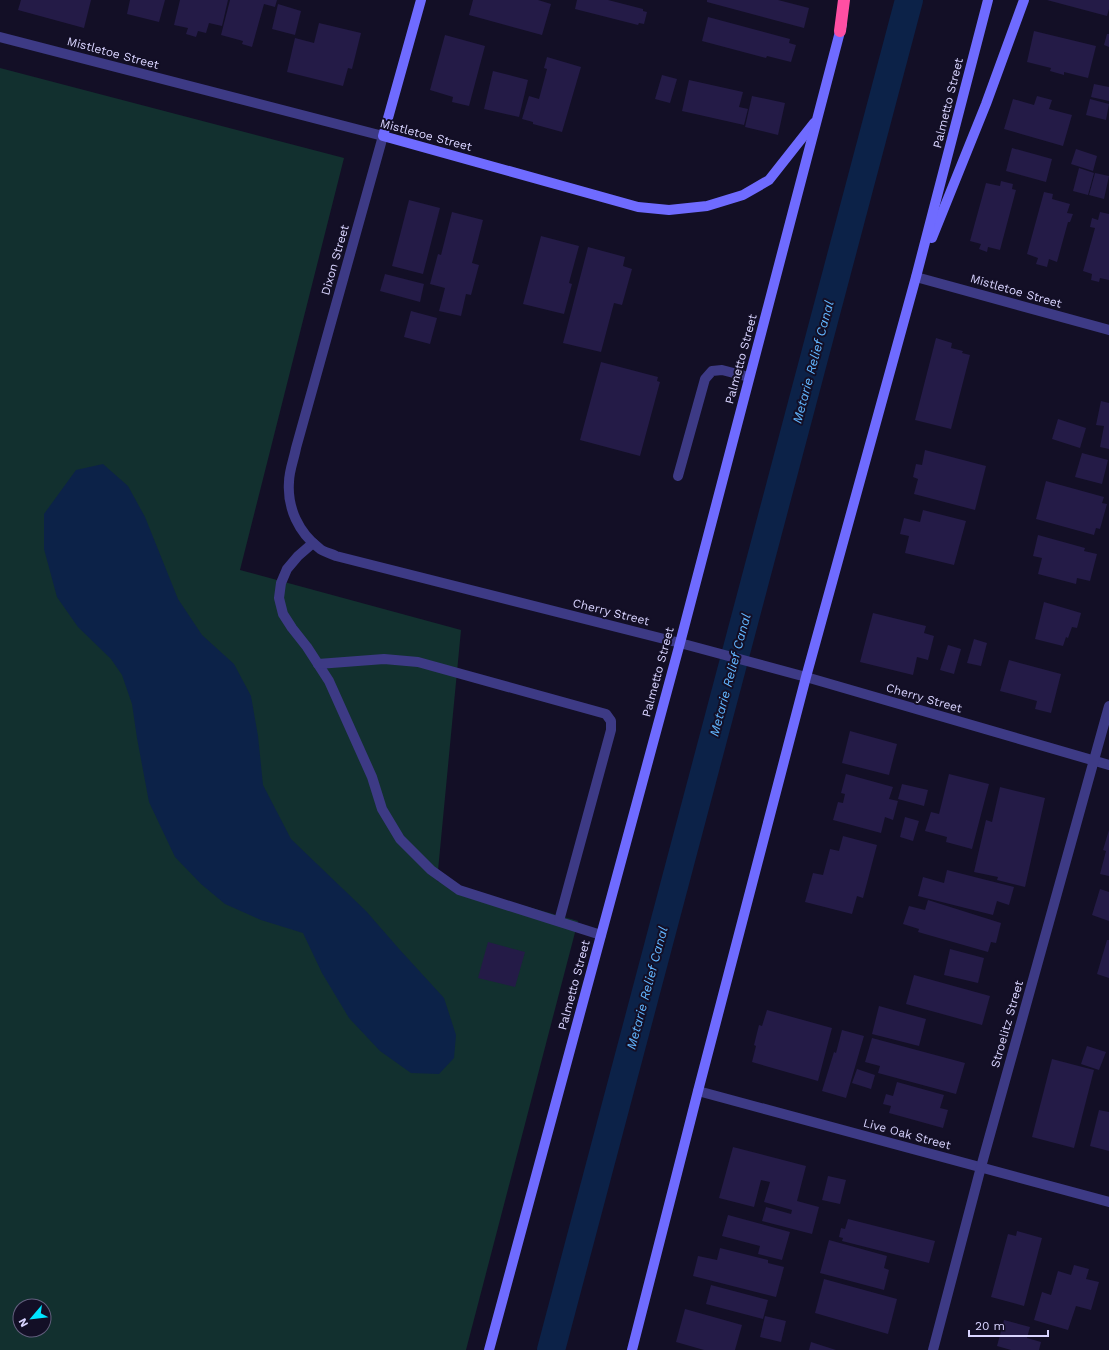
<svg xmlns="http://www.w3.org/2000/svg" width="1109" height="1350" viewBox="0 0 1109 1350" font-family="'Work Sans',sans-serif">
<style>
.green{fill:#12302f;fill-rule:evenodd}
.water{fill:#0c2248}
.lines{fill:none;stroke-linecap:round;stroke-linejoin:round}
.canal{stroke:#0c2248;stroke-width:28}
.building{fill:#241b47}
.lane{stroke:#3d3a85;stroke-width:10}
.street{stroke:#3d3a85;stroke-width:10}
.secondary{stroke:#6f6bff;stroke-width:10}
.highway{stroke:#ff4fa3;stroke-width:12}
.labels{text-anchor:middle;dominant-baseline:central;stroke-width:4;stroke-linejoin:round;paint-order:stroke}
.street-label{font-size:12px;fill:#d9d4ff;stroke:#130f26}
.water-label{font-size:13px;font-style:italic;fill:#62b6ff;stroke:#130f26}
</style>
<rect width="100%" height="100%" fill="#130f26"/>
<!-- green -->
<path class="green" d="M 0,68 L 344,158 L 240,570 L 461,630 L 437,881 L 578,921 L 466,1350 L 0,1350 ZM 20,1306 L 44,1306 L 44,1330 L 20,1330 Z"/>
<!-- water -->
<polygon class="water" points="103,464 128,486 145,517 178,599 202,635 234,664 251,696 258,736 263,785 291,839 366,911 400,950 444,998 456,1035 454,1058 439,1074 411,1073 380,1051 349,1018 322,973 303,933 261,920 225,904 201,884 175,857 149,802 137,738 132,704 122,675 111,659 78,627 57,597 44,549 44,514 76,470"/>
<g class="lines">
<!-- canal -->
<polyline class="canal" points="551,1350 909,0"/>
</g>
<!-- building -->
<g class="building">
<polygon points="21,0 91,0 84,28 18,10"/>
<polygon points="130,0 165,0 159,22 127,14"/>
<polygon points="180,0 228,0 222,26 209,23 206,33 198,31 196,37 186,34 188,28 174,25"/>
<polygon points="230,0 277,0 275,7 264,4 252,47 242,44 243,41 221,35"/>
<polygon points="473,0 538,0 551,4 542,35 469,15"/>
<polygon points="577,0 608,0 643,9 643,11 647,12 644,24 639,23 638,25 575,9"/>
<polygon points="707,0 778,0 809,8 804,28 707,2"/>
<polygon points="1047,0 1109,0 1109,9 1107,16"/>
<polygon points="278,4 301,11 295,35 272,29"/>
<polygon points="708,17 790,39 789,43 796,45 791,62 767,56 766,58 702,41"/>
<polygon points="319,23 361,33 352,69 348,68 343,86 287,72 295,38 314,43"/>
<polygon points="1034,31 1096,46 1088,78 1064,72 1064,75 1050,71 1051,68 1027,62"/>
<polygon points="1107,34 1109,34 1109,47 1104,45"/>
<polygon points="445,35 485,46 469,106 452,102 453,97 430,90"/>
<polygon points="547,57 581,67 562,132 533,124 533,122 522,119 529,96 539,99 547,69 544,68"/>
<polygon points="493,71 528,80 519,117 484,109"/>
<polygon points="662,75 677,79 670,103 655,99"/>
<polygon points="689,80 743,92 739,107 748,109 744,125 682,111"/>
<polygon points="1094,84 1109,87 1109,101 1091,97"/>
<polygon points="752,96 785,103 778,135 745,127"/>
<polygon points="1037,96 1052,100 1049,109 1072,115 1063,146 1004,129 1013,99 1034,105"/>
<polygon points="1090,99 1109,104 1106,120 1086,115"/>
<polygon points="1012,148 1052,159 1046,182 1006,171"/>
<polygon points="1076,149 1097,156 1093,171 1071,164"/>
<polygon points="1079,168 1094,173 1088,195 1073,191"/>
<polygon points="1095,173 1109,176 1104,199 1089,195"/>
<polygon points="1001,181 1013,184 1012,189 1016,190 1000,250 988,247 987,252 979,249 981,244 970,241 986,183 1000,186"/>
<polygon points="1044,192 1053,194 1052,199 1070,204 1067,213 1073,214 1070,222 1068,222 1057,262 1049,259 1047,267 1036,264 1038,258 1027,254"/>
<polygon points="409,200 440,208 423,274 392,266"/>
<polygon points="452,212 483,220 472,263 479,265 471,295 466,294 461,316 439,311 445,288 430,284 438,254 441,255"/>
<polygon points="1100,212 1109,214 1109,280 1100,278 1099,282 1091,280 1092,274 1083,271 1095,228 1090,227 1092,218 1098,220"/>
<polygon points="541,236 579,246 569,283 572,284 564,314 523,304"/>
<polygon points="588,247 625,257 623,266 632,269 622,305 614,303 601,352 563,343"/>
<polygon points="385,274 424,284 420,302 380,291"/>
<polygon points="411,311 437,318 430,344 404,337"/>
<polygon points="936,338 952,343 951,348 963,351 962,353 970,355 951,429 915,420"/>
<polygon points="601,362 658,377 657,381 660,382 640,456 580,440"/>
<polygon points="1101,401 1109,403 1109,449 1100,447 1104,426 1096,425"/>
<polygon points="1058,419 1086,428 1080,448 1052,439"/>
<polygon points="925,450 986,466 975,510 914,494 918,479 913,477 916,464 922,465"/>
<polygon points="1082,453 1108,460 1102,484 1075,477"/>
<polygon points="1046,481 1104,497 1102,503 1107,504 1100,529 1096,528 1094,535 1036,519"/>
<polygon points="923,510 966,521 954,565 905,553 909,536 900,534 904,518 920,522"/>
<polygon points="1038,535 1085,548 1084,551 1097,554 1090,581 1077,578 1076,584 1038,574 1042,558 1033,556"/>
<polygon points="1044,602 1081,613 1077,628 1072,627 1068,638 1066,637 1063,646 1035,639"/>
<polygon points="873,613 926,626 924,633 934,636 928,660 917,657 913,675 860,662"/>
<polygon points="974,639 987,643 981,666 967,663"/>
<polygon points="948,645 961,649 954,674 940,670"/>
<polygon points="1009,660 1061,674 1051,713 1035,709 1037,701 1000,691"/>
<polygon points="850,731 897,744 889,775 842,763"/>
<polygon points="846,774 893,787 889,799 898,801 893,820 885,817 881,833 833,820 838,802 843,803 845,794 841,793"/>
<polygon points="949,774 989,784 972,849 946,842 947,837 925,831 931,812 939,814"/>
<polygon points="902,784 928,790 924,806 898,799"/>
<polygon points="1000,787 1045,798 1025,887 997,880 998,877 974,872 986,820 992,822"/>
<polygon points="905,817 919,821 913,841 900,837"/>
<polygon points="1109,830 1109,876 1100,874 1106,851 1103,850"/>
<polygon points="843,836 877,845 863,898 857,896 852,914 805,902 813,873 823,875 830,849 839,851"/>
<polygon points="947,870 1014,887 1009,905 997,901 993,915 918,896 923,877 944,883"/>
<polygon points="1100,889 1109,892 1109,921 1092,915"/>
<polygon points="928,900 1001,923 996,943 991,942 988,952 918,932 919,929 903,924 909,906 925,910"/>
<polygon points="1107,940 1109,940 1109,978 1097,974"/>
<polygon points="488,942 525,952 515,987 478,978"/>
<polygon points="950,949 984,958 978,983 944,975"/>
<polygon points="914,975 990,996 982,1025 906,1004"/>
<polygon points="879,1006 926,1019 919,1046 872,1034"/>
<polygon points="767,1010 832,1028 818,1081 752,1062 756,1046 754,1045 759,1025 762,1026"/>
<polygon points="842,1030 864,1036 846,1098 822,1091 834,1052 836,1053"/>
<polygon points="872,1038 965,1063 956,1094 878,1073 880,1066 865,1062"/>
<polygon points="1087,1046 1106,1052 1099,1070 1081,1064"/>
<polygon points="1052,1059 1094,1070 1074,1148 1032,1137"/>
<polygon points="857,1069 875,1075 871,1089 852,1083"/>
<polygon points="897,1082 944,1095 940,1108 948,1110 943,1128 889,1113 891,1106 883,1104 886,1094 893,1096"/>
<polygon points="1099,1110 1109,1112 1109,1151 1090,1146"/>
<polygon points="733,1147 806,1166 797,1201 819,1207 812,1234 762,1221 766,1207 791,1214 792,1210 764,1202 770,1182 761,1180 754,1207 719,1198"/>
<polygon points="828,1176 846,1180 840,1204 822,1200"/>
<polygon points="728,1215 790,1232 782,1260 758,1254 760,1246 722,1236"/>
<polygon points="848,1219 935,1241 929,1263 842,1241 843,1238 839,1237 841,1228 845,1229"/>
<polygon points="1017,1231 1042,1238 1024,1306 991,1297 1008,1234 1016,1236"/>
<polygon points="829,1240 887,1256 884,1268 889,1270 884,1290 820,1273"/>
<polygon points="720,1248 768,1260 768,1263 784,1267 776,1297 693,1276 698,1256 717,1260"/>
<polygon points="1074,1265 1089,1269 1086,1279 1099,1282 1091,1310 1076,1306 1068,1330 1034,1320 1042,1292 1051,1295 1058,1271 1071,1275"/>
<polygon points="824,1279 897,1299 888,1334 815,1313"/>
<polygon points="711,1285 768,1300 763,1319 706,1304"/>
<polygon points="685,1309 742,1325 735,1350 704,1350 676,1342"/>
<polygon points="765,1316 786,1321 781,1342 760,1337"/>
<polygon points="1004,1320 1030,1327 1027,1338 1041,1342 1039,1350 1011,1350 997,1346"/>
<polygon points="811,1342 836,1350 809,1350"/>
</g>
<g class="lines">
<!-- lane -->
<g class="lane">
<polyline points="678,476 705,379 712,371 722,370 749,377"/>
<polyline points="313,543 298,556 287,569 281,583 279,598 283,614 292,628 307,647 329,681 372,777 382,809 400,839 431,870 459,890 601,935"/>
<polyline points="318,664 384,659 418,662 606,714 611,721 611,730 559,921"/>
</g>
<!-- street -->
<g class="street">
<path d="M 0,37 L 383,136 L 296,448 C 294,459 289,471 289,482 C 287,508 299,533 319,548 C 323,552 330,553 336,556 L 680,643 L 806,677 L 1109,765"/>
<polyline points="916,277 1109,330"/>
<polyline points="698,1091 1109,1202"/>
<polyline points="933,1350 981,1167 1109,706"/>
</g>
<!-- secondary -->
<g class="secondary">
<polyline points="421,0 383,136 638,207 669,210 707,206 743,195 769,180 814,123"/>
<polyline points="932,238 986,104 1024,0"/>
<polyline points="489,1350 680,643 842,24"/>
<polyline points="632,1350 698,1091 806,677 916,277 988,0"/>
</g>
<!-- highway -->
<polyline class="highway" points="840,31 844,0"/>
</g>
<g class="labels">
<!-- street labels -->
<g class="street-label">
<text transform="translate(113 53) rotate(15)">Mistletoe Street</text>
<text transform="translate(948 103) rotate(-76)">Palmetto Street</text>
<text transform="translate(426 135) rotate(15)">Mistletoe Street</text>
<text transform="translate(335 260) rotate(-74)">Dixon Street</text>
<text transform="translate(1016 291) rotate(16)">Mistletoe Street</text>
<text transform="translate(741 359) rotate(-75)">Palmetto Street</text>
<text transform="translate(611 612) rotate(14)">Cherry Street</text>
<text transform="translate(658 672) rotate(-75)">Palmetto Street</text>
<text transform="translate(924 698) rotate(16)">Cherry Street</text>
<text transform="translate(574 985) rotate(-75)">Palmetto Street</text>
<text transform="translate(1007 1024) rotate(-74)">Stroelitz Street</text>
<text transform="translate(907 1134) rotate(15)">Live Oak Street</text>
</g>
<!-- water labels -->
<g class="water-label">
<text transform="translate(813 362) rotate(-75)">Metarie Relief Canal</text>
<text transform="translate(730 675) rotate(-75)">Metarie Relief Canal</text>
<text transform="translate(647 988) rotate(-75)">Metarie Relief Canal</text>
</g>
</g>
<!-- north arrow -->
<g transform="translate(32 1318) rotate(242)"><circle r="19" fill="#130f26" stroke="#625e7d"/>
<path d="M0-3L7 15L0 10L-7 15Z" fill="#00e5ff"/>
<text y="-6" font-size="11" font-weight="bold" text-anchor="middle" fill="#d9d4ff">N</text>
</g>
<!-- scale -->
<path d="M969 1330v6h79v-6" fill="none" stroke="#d9d4ff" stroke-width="2"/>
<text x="975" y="1330" font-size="12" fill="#d9d4ff" stroke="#130f26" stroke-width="3" paint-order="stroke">20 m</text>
</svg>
